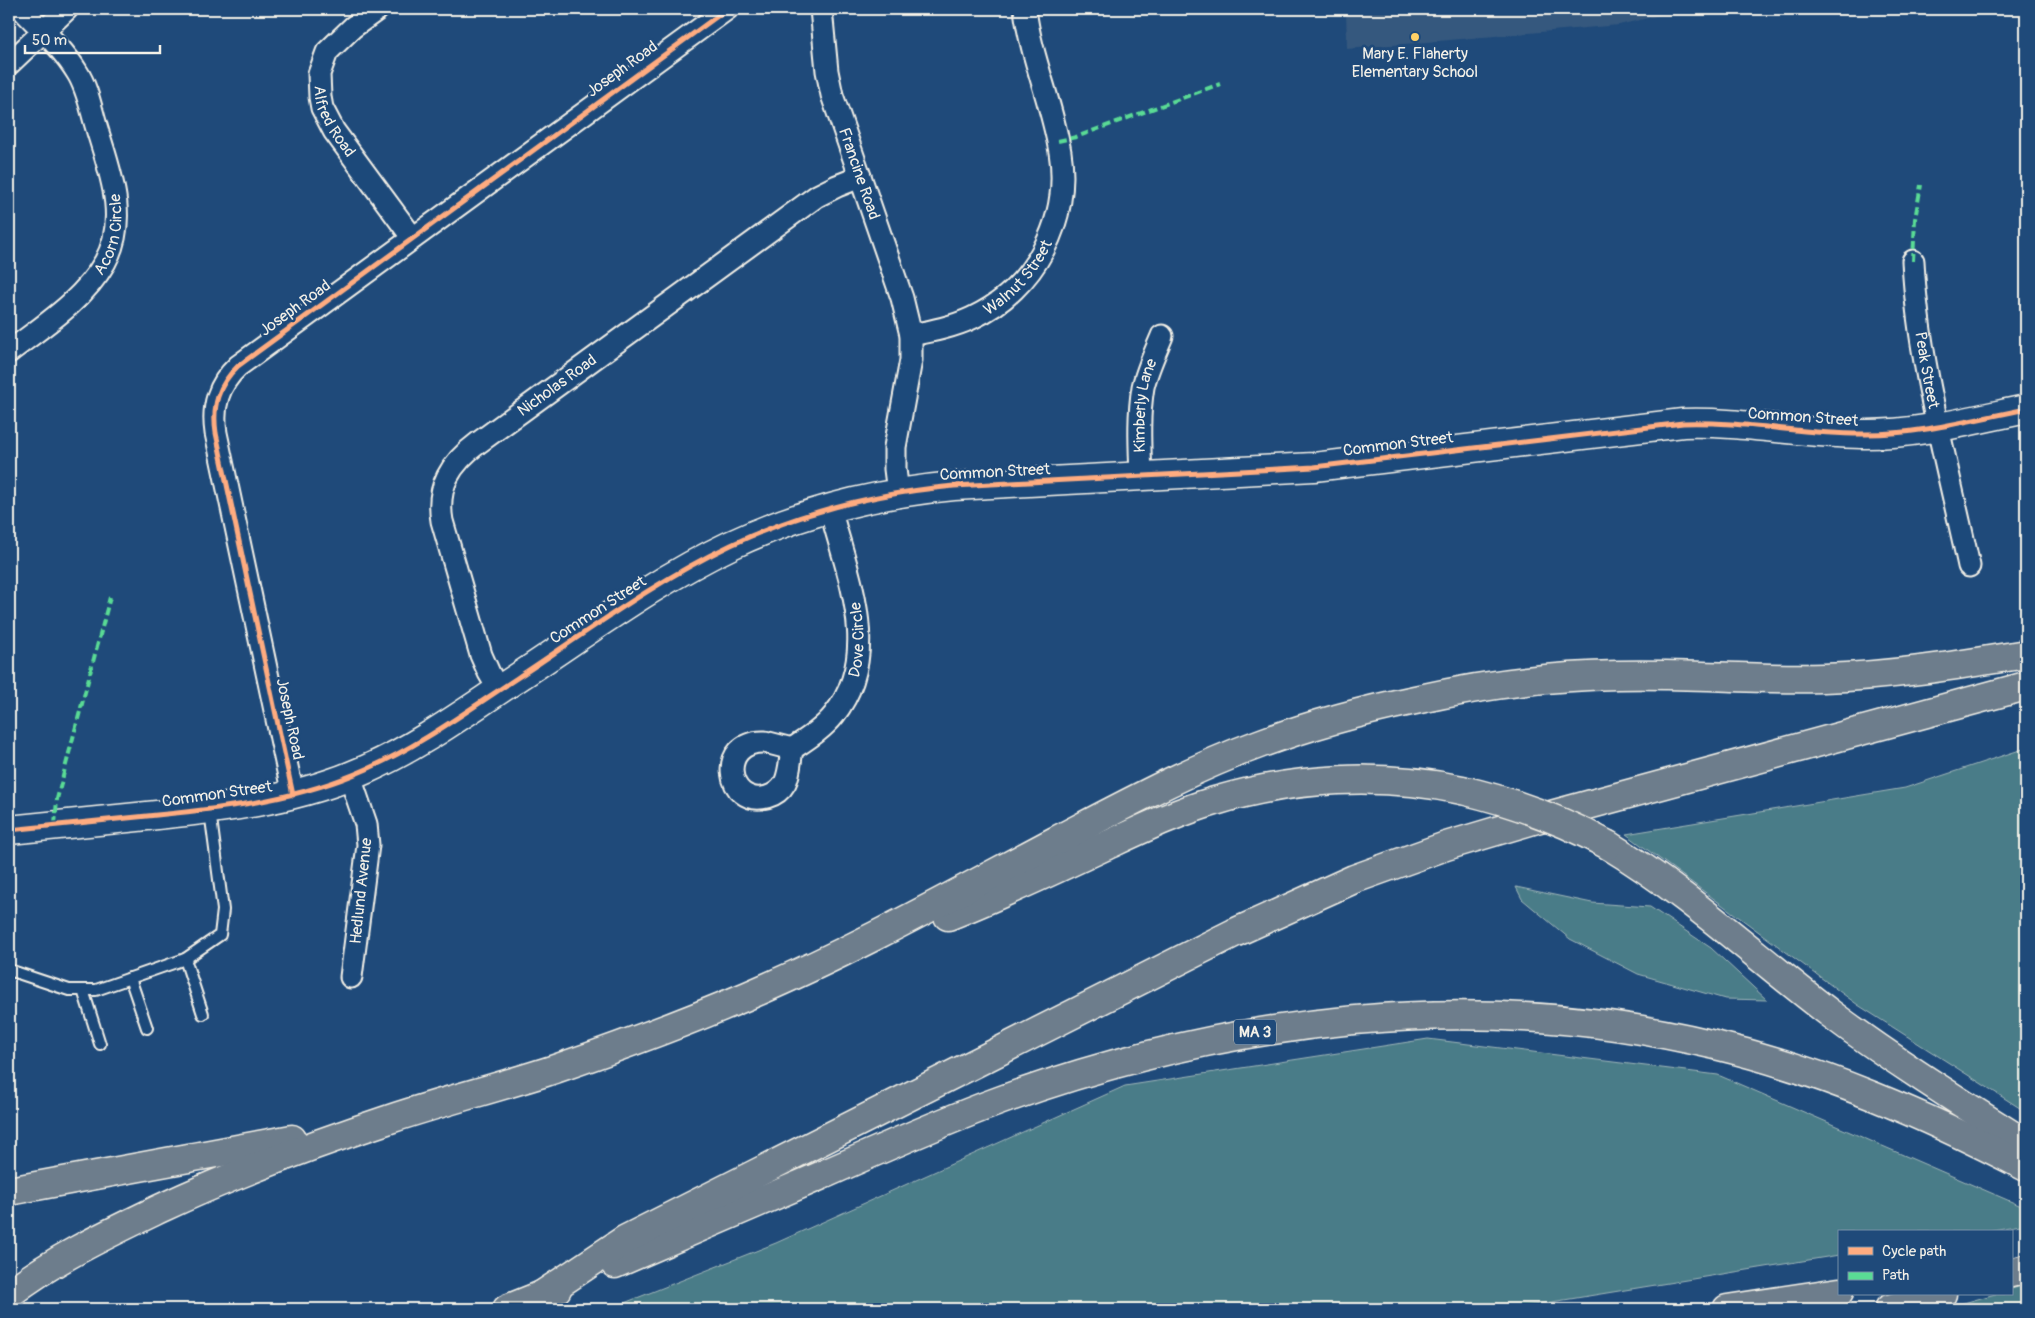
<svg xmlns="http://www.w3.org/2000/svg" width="2035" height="1318" viewBox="0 0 2035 1318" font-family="Pangolin,sans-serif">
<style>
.built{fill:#35587e}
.green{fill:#4a7c88;stroke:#9fb6b8}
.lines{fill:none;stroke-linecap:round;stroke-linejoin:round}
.lane-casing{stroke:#f4f1e8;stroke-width:14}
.street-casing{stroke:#f4f1e8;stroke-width:25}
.secondary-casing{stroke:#f4f1e8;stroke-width:31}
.highway-casing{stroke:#f4f1e8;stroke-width:31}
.lane{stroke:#1f4a7a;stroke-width:10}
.street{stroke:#1f4a7a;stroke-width:21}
.secondary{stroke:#1f4a7a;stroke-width:28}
.highway{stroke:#6d7d8c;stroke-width:28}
.highway-bridge-casing{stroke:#f4f1e8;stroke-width:31;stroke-linecap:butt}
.highway-bridge{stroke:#6d7d8c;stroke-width:28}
.quiet{stroke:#5adb95;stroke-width:4;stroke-dasharray:8 4;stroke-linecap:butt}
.cycleway-casing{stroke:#1f4a7a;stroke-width:8}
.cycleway{stroke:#ffac80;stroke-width:5}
.poi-dot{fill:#ffd166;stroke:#1f4a7a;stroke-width:2}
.labels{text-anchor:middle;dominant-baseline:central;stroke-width:5;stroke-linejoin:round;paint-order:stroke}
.shield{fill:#1f4a7a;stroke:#b4bfc7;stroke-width:1}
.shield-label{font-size:15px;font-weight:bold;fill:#f4f1e8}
.poi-label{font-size:16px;fill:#f4f1e8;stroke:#1f4a7a}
.street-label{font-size:16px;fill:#f4f1e8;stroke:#1f4a7a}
</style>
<rect width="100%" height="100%" fill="#1f4a7a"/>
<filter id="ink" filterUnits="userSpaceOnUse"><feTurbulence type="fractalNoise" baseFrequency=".02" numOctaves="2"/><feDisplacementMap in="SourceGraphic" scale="10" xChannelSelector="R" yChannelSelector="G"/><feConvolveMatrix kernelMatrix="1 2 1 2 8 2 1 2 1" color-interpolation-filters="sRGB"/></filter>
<g filter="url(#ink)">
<!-- built -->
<polygon class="built" points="1346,9 1685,9 1619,25 1347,49"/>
<!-- green -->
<g class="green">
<polygon points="2026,748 2026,1112 1858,1005 1626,834 1905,788"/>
<polygon points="1516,887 1592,903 1650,907 1711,948 1767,1000 1725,999 1638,974 1570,939 1522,899"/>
<polygon points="1428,1039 1718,1075 2026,1208 2026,1224 1982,1232 1839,1232 1839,1255 1509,1309 609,1309 776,1243 1125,1086"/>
<polygon points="2026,1285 2026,1309 1943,1309 1995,1294 2011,1294 2011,1289"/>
</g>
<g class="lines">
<!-- lane casing -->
<g class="lane-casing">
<g id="lane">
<polyline points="185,959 220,935 223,910 210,811"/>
<polyline points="9,970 69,990 96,990 185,959 203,1014"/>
<polyline points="130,978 147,1028"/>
<polyline points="83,990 100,1044"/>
</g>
</g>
<!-- street casing -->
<g class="street-casing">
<g id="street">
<path id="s1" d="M 378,9 L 353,27 L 327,52 L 319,74 L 320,97 L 322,108 L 334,131 L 412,237"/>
<path id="s2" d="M 821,9 L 827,71 L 832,95 L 902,298 L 911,335 L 911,360 L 895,447 L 895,469 L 898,493"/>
<polyline points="9,64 67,9"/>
<path id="s3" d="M 1913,261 C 1918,361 1948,467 1969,566"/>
<path id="s4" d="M 911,335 C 932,331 953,327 972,318 C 1035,289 1071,219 1060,152 C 1052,103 1031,58 1025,9"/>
<path id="s5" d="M 9,352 C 44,325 83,301 105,262 C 129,219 110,172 97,129 C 91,110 88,89 77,72 C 63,49 41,29 22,9"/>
<path id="s6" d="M 1141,477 C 1140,448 1138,417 1143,387 C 1147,370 1155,353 1162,336"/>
<path id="s7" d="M 499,690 L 489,673 L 481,655 L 442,521 C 436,486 451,463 478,443 L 817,196 L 837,186 L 860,177"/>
<path d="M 765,742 L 792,749 C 790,760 790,773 785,783 C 781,790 774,795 767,797 C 726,808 716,740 765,742 Z"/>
<path id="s8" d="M 792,749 C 807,739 823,729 834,715 C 883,653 847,575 830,508"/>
<polyline points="350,777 366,824 368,845 351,977"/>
<path d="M 293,795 L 216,433 C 212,406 218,385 238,366 L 727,9"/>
</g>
</g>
<!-- secondary casing -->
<g class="secondary-casing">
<path id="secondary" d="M 9,830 C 58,825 108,820 157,815 C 230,808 300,799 367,769 C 421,745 468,710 517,678 C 587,632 655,581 731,545 C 801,512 877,493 954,486 L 1314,467 L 1683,423 C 1743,421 1802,434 1861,434 C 1917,435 1972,420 2026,409"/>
</g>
<!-- highway casing -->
<g class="highway-casing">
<g id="highway">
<path d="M 1608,845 C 1688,893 1757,958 1831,1014 C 1894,1061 1960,1102 2026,1144"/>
<path d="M 948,916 C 1001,895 1052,871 1103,847 C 1140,830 1177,812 1215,801 C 1295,777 1381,773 1462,790"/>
<polyline points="9,1191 292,1139"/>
<path d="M 615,1264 C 684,1235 752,1205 820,1176 C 879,1150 938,1123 999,1101 C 1228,1018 1476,987 1715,1045 C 1824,1071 1927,1116 2026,1167"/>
<polyline points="2011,1273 2026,1269"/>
<path d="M 9,1294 C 54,1259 107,1234 159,1209 C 234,1174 311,1145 390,1119 C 444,1101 500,1087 555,1069 C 619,1047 684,1023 747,996 C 853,951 953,895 1055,841 C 1122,806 1188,770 1259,744 C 1310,725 1362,711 1415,700 C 1481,685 1550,676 1618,675 C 1686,673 1755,680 1823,678 C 1891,676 1959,665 2026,654"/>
<polyline points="542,1295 626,1239 1234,933 1354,879 1446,846 1540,818 2026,686"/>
<polyline points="507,1309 557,1289"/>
<polyline points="1727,1309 1839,1292"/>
<polyline points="1889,1309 1942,1294"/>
</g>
</g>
<!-- lane -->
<use href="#lane" class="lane"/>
<!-- street -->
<use href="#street" class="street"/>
<!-- secondary -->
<use href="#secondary" class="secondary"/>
<!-- highway -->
<use href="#highway" class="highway"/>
<!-- highway-bridge casing -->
<g class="highway-bridge-casing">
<path id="highway-bridge" d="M 1462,790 C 1514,802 1562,820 1608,845"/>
</g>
<!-- highway-bridge -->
<use href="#highway-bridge" class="highway-bridge"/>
<!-- quiet -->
<g class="quiet">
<polyline points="1058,141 1076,137 1220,84"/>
<polyline points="1913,261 1915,219 1921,185"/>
<polyline points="55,825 57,799 110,597"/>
</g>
<!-- cycleway casing -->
<g class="cycleway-casing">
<g id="cycleway">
<path d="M 293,795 L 216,433 C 212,406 218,385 238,366 L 727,9"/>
<path d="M 9,830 C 58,825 108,820 157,815 C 230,808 300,799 367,769 C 421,745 468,710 517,678 C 587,632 655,581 731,545 C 801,512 877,493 954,486 L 1314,467 L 1683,423 C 1743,421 1802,434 1861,434 C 1917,435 1972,420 2026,409"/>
</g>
</g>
<!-- cycleway -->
<use href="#cycleway" class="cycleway"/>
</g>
</g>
<!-- markers -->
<circle class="poi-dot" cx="1415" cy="37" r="5"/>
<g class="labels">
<!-- shield labels -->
<rect class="shield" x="1234" y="1019.5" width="42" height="25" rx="4"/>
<g class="shield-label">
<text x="1255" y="1032">MA 3</text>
</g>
<!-- poi labels -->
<g class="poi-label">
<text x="1415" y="54">Mary E. Flaherty<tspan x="1415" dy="18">Elementary School</tspan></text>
</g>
<!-- street labels -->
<g class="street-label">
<text transform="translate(622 69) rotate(-36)">Joseph Road</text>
<text stroke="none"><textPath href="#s1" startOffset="141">Alfred Road</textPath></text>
<text stroke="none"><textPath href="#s2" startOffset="170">Francine Road</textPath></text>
<text stroke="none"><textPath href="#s5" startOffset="161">Acorn Circle</textPath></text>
<text stroke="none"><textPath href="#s4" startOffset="126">Walnut Street</textPath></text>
<text transform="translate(295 308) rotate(-36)">Joseph Road</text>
<text stroke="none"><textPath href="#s3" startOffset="110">Peak Street</textPath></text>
<text stroke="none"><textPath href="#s7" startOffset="368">Nicholas Road</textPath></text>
<text stroke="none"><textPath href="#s6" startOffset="72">Kimberly Lane</textPath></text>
<text transform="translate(1803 417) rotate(4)">Common Street</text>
<text transform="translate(1398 444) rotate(-7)">Common Street</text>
<text transform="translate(995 472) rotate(-3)">Common Street</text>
<text transform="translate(598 610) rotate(-33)">Common Street</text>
<text stroke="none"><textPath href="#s8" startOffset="135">Dove Circle</textPath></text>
<text transform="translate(290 719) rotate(78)">Joseph Road</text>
<text transform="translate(217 794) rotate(-8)">Common Street</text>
<text transform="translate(361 891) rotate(-84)">Hedlund Avenue</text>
</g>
</g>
<!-- margin -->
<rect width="2035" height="1318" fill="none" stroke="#1f4a7a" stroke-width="30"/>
<rect x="15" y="15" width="2005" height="1288" fill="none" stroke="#f4f1e8" stroke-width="2" filter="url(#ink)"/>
<!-- legend -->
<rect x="1838" y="1230" width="175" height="65" fill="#1f4a7a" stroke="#748da6"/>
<rect x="1848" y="1247" width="25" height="8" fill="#ffac80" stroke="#748da6"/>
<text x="1882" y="1256" font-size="15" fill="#f4f1e8">Cycle path</text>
<rect x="1848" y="1272" width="25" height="8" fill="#5adb95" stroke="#748da6"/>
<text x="1882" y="1280" font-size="15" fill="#f4f1e8">Path</text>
<!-- scale -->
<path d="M25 45v8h135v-8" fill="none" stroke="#f4f1e8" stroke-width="2.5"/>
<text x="32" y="45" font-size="15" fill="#f4f1e8" stroke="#1f4a7a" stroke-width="4" paint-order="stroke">50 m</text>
</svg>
